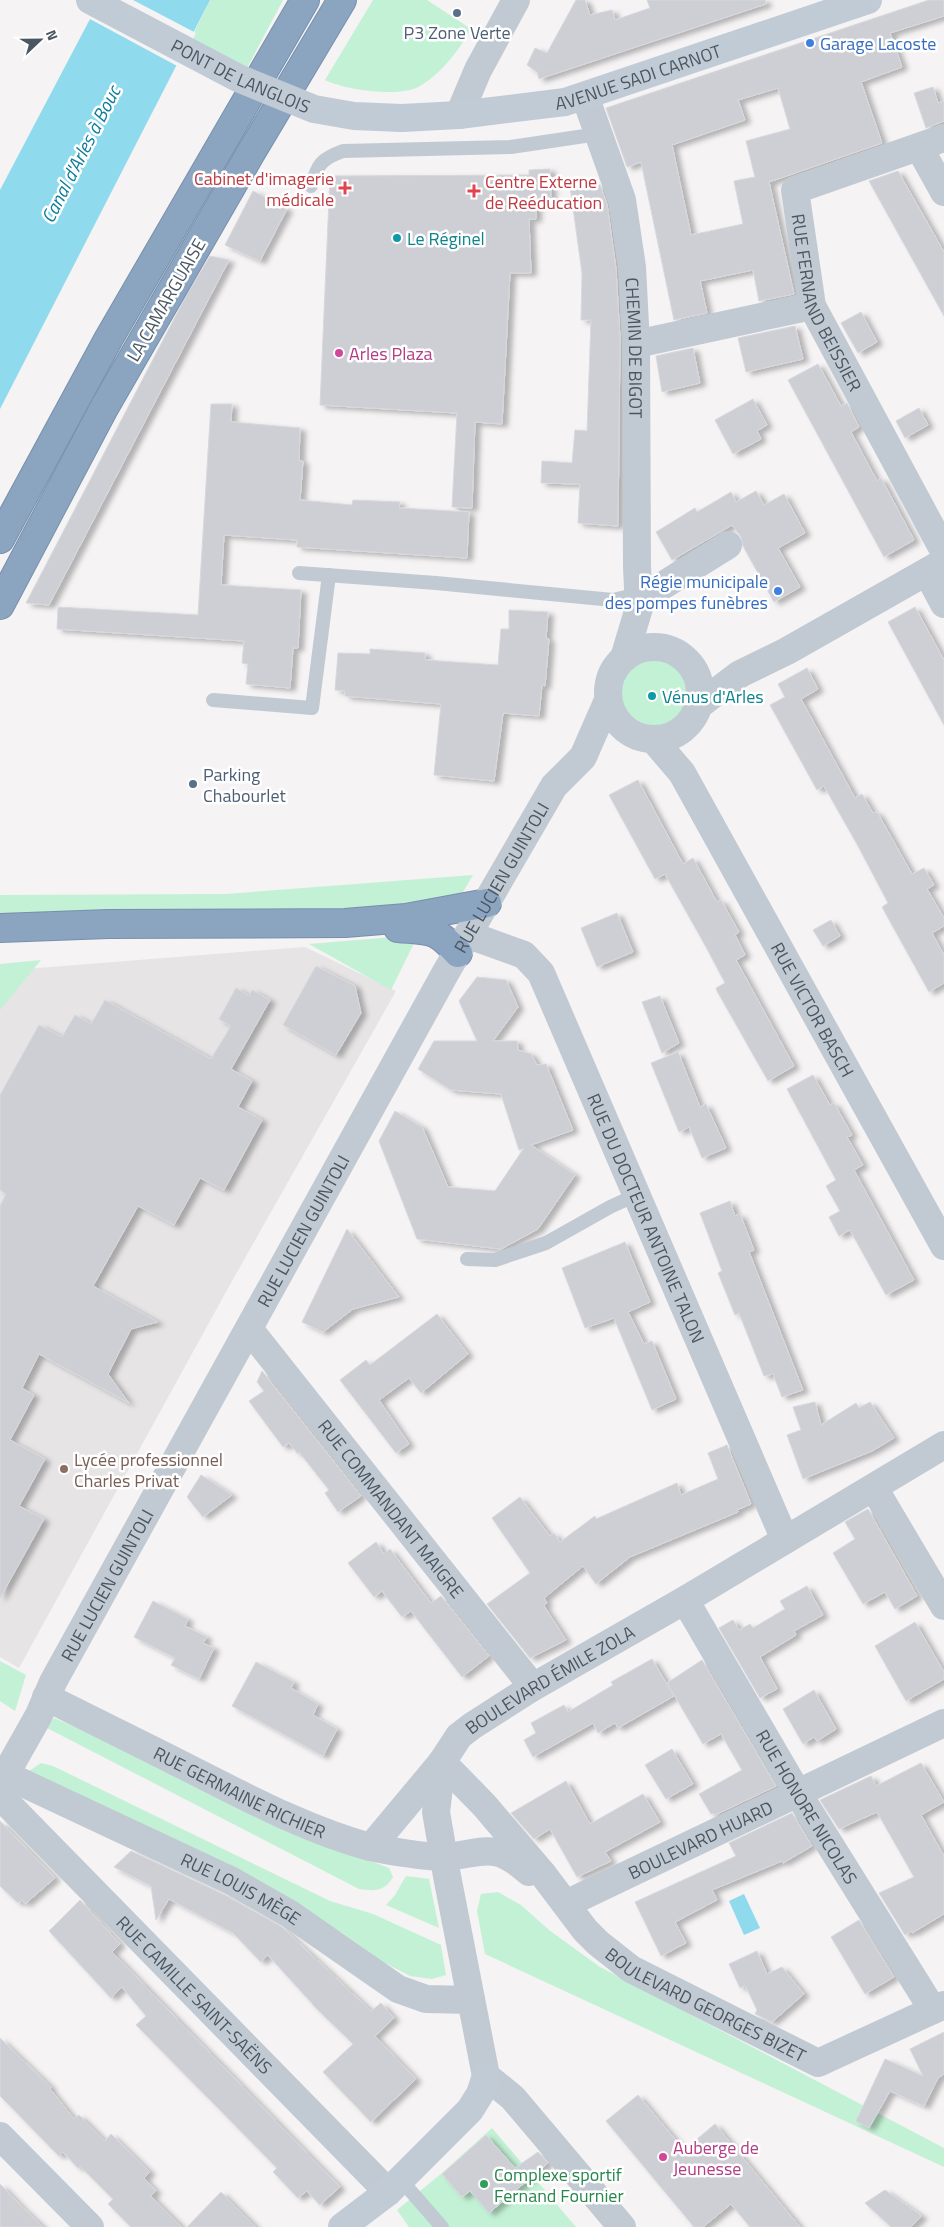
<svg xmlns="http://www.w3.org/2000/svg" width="944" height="2227" viewBox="0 0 944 2227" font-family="'Titillium Web',sans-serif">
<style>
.education{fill:#e6e4e5}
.green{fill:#c3f1d5}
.water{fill:#90daee}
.pier{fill:#f5f3f3}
.building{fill:#cdcfd5;stroke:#d7d9de;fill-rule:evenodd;filter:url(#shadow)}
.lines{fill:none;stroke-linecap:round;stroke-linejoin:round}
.highway-casing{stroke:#7690ad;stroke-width:30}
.lane{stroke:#c1cad2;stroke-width:14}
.street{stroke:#c1cad2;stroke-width:28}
.secondary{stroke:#c1cbd6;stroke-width:28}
.highway{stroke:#8ba5c1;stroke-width:28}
.secondary-bridge{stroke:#c1cbd6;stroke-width:28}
.service-dot{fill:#5c6f8a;stroke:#fff;stroke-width:2}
.shop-dot{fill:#3f7fe0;stroke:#fff;stroke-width:2}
.health-dot{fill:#e0444e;stroke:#fff;stroke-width:2}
.culture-dot{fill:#0f9aa8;stroke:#fff;stroke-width:2}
.hotel-dot{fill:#d1479c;stroke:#fff;stroke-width:2}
.education-dot{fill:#8d6e63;stroke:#fff;stroke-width:2}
.leisure-dot{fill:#2e9e5b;stroke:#fff;stroke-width:2}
.labels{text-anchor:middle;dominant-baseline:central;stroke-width:5;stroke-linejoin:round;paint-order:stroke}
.service-label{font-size:18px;fill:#4e5e75;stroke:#fff}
.shop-label{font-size:18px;fill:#366cbe;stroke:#fff;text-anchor:start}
.street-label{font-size:18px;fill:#4a5661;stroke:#fff}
.health-label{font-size:18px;fill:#be3a42;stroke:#fff;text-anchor:end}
.culture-label{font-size:18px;fill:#0d838f;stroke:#fff;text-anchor:start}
.hotel-label{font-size:18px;fill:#b23c85;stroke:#fff;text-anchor:start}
.education-label{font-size:18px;fill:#785e54;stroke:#fff;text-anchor:start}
.leisure-label{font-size:18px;fill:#27864d;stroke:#fff;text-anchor:start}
.water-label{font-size:19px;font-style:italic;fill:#0c7c9b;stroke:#fff}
</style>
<defs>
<filter id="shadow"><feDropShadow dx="5.5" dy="3" stdDeviation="2.5" flood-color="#0004"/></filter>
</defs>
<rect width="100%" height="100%" fill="#f5f3f3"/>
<!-- education -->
<polygon class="education" points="305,947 396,991 232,1281 19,1668 0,1657 0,971"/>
<!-- green -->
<g class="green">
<polygon points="210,0 283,0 246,70 190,41"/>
<path d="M 373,0 L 427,0 L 471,29 C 459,50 442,73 420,86 C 401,98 345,90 325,80 Z"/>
<circle cx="654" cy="693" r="36"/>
<polygon points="473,875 463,892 449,901 383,908 220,909 0,917 0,895 226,894"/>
<polygon points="418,935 391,990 309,944"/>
<polygon points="41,960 0,1010 0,964"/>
<polygon points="0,1661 26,1675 15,1711 0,1701"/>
<path d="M 54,1718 L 105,1739 L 360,1857 L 389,1868 L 393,1877 C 384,1892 375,1891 359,1889 L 47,1728 Z"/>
<polygon points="41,1763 53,1766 330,1901 373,1914 441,1945 446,1975 432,1979 410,1976 383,1962 344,1934 297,1906 29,1771"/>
<polygon points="406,1876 429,1879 439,1928 386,1905 395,1895"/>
<polygon points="498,1892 521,1905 549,1930 600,1967 944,2148 944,2167 485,1954 477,1911 481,1894"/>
<polygon points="492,2128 576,2227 409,2227 397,2210 442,2173"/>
</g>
<!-- water -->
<g class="water">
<polygon points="100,0 210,0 0,409 0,190"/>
<polygon points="744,1894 760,1928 744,1935 729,1901"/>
</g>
<!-- pier -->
<polygon class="pier" points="97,0 133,0 196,33 179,67 88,18"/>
<!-- building -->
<g class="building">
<polygon points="576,0 585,0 590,15 612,10 615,20 650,8 647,0 765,0 766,4 539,79 537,72 527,65 535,48 547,53"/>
<path d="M 929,0 L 944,0 L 944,16 L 890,33 L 902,67 L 861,82 L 882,143 L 769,182 L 794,294 L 759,301 L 753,270 L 700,281 L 707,313 L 674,320 L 641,162 L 627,167 L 606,108 ZM 778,88 L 790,129 L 746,141 L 755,177 L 734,181 L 743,224 L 691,235 L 672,145 L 745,120 L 738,100 Z"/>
<polygon points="933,87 938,103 944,101 944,121 926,128 914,93"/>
<polygon points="550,169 551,203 536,204 536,219 529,219 531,273 510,273 502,424 475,422 472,508 452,507 457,413 320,405 330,176 529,175 529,170"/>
<polygon points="898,171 944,252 944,316 869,181"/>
<polygon points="600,185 607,204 616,269 620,339 618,526 578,523 580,484 541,483 542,461 572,463 575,430 587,431 591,320 581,320 582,273 570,186"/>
<polygon points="253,191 287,209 260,261 225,245"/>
<polygon points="210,256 229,260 49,605 26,603 185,298"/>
<polygon points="861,312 877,342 858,353 841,323"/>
<polygon points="795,326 803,359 746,372 738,338"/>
<polygon points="693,348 700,383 662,392 656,356"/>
<polygon points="818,364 841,406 847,403 859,427 851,432 877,481 881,478 914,540 884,557 788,380"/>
<polygon points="753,399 767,425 757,431 761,439 733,454 715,420"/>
<polygon points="211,404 232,404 231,422 300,428 299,461 303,461 300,500 352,505 353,500 400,502 399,508 469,512 467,558 297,547 297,540 224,535 221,585 301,590 298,648 293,648 290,688 246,684 248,664 242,663 244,641 57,629 58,607 198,615"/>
<polygon points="919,408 928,425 905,438 896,421"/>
<polygon points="756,491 764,505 784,494 805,533 778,548 800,587 774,602 743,546 741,537 732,525 672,560 656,532 695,508 697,512 731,492 736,502"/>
<polygon points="915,607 944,660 944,725 888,622"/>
<polygon points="509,610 548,612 546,639 549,639 545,686 542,685 539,716 503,713 494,781 434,775 441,704 345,696 345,691 335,690 338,653 370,654 370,649 425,653 425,660 498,665 501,629 509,629"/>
<polygon points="807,668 818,689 801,699 855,798 862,794 873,813 877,812 912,874 924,868 934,885 927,889 944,918 944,926 932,933 944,955 944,983 929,992 882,907 888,903 858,846 824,786 817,790 770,705 785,697 778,684"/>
<polygon points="638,780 683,864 693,858 717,902 721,900 739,932 735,935 745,955 736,960 794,1066 768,1081 717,991 716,988 725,983 706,947 665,874 655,879 609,795"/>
<polygon points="617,913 633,952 597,967 581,928"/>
<polygon points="831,920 840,936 823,946 813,930"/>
<polygon points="316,966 355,986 361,1013 336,1055 283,1025"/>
<polygon points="477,977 506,980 518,1007 493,1041 517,1041 518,1050 531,1054 537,1065 546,1064 573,1130 531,1145 575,1175 538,1229 501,1249 417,1239 379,1141 395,1111 422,1127 448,1187 495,1191 524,1148 519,1150 501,1094 451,1090 418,1069 434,1041 477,1041 459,1001"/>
<polygon points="236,988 249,996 252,990 270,1000 231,1069 252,1081 238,1107 262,1120 224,1190 200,1178 174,1225 138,1206 93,1286 158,1322 131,1329 108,1374 129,1403 39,1354 22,1388 34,1395 10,1440 45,1459 19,1506 44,1519 0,1598 0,1206 6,1194 0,1190 0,1095 39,1025 62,1037 75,1015 91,1024 105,1000 211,1059 231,1026 219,1019"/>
<polygon points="660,996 679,1043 662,1053 642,1002"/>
<polygon points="678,1052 700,1107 706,1104 726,1148 702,1158 689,1127 679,1132 651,1063"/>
<polygon points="813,1075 830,1105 834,1103 852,1135 847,1137 863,1165 854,1170 914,1280 886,1295 850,1230 839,1236 829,1217 840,1211 826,1186 836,1180 787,1089"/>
<polygon points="730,1201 735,1216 740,1214 754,1250 749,1252 803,1390 782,1397 773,1374 764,1376 739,1313 735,1315 718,1273 722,1271 700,1213"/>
<polygon points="347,1229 399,1297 353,1309 323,1332 302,1322"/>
<polygon points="625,1242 650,1302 628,1312 644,1344 652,1341 676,1399 652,1410 614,1318 585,1328 562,1268"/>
<polygon points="437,1314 468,1354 421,1393 409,1378 379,1400 409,1444 396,1453 340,1380 366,1360 370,1365"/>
<polygon points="262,1371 361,1496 338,1512 325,1493 329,1490 299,1452 298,1454 289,1443 283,1447 249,1401 264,1391 257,1382"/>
<polygon points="815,1402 821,1425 856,1403 859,1408 870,1402 894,1438 872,1451 803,1479 787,1435 801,1430 793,1407"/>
<polygon points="727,1445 751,1504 737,1510 738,1512 630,1557 596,1584 583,1566 544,1598 547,1603 544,1606 566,1640 530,1658 487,1604 530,1573 492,1518 520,1497 550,1536 554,1533 560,1542 595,1516 596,1519 677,1483 681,1495 718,1479 708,1453"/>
<polygon points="201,1475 232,1495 203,1517 187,1497"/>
<polygon points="868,1509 917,1596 895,1609 885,1592 863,1604 833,1553 855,1539 845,1522"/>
<polygon points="376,1542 384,1554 390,1549 431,1603 441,1596 489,1656 462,1677 411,1611 402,1617 382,1591 374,1597 348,1563"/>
<polygon points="807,1586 823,1615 794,1631 796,1635 760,1657 777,1689 760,1698 719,1628 733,1620 739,1630 750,1624 753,1628 785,1609 780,1601"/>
<polygon points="153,1601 188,1619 185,1626 207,1637 203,1643 214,1648 199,1679 171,1665 175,1658 134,1637"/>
<polygon points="915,1622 944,1672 944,1679 906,1701 875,1646"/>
<polygon points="652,1659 674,1696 618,1728 615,1723 598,1733 593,1723 533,1757 524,1740 536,1733 531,1723 564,1705 568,1712 613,1685 611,1682"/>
<polygon points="702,1660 776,1786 715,1815 714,1813 711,1814 699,1794 742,1770 721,1734 703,1744 667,1683"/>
<polygon points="256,1662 294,1682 291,1688 318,1704 313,1715 337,1729 323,1756 232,1706"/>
<polygon points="814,1690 836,1729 817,1741 814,1737 803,1744 783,1709"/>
<polygon points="672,1749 693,1784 666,1799 645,1765"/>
<polygon points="921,1763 944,1802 921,1815 944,1856 944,1914 912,1933 911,1931 905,1935 879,1893 914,1877 877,1812 839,1829 820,1800 871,1776 876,1786"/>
<polygon points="566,1781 590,1824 643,1794 660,1822 605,1852 611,1861 577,1877 550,1829 534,1839 511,1813"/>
<polygon points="792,1813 812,1846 783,1863 782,1861 712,1890 717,1900 675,1922 686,1943 661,1956 635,1902 736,1856 729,1843"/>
<polygon points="0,1821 55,1878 25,1904 22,1900 18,1903 0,1886"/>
<polygon points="131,1851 225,1895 282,1927 371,2011 381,2003 394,2018 375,2036 416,2079 371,2122 323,2072 353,2044 316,2008 268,1955 261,1962 233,1933 169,1899 156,1920 151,1886 114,1867"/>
<polygon points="80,1900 120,1944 112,1952 340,2187 320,2205 307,2191 298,2198 273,2172 277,2168 136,2025 146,2016 122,1987 111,1998 49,1931"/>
<polygon points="859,1920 894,1977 865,1994 831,1937"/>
<polygon points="757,1951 767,1974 782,1967 804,1994 772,2022 755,2014 757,2010 745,1985 740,1988 729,1964"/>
<polygon points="944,2032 944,2074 938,2078 924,2106 890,2091 869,2128 856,2121 885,2059 923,2076 910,2049"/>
<polygon points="0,2038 51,2087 50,2089 74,2119 79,2115 105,2141 111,2134 150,2172 144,2178 156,2191 151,2196 182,2227 131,2227 108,2204 113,2199 80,2166 78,2168 63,2152 59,2156 0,2096"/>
<polygon points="638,2095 684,2150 715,2124 800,2227 750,2227 731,2204 703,2227 694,2227 606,2121"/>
<polygon points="486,2135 515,2168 538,2152 548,2163 489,2213 470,2191 462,2197 442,2174"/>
<polygon points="0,2184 22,2207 43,2227 0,2227"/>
<polygon points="885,2190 922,2216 911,2227 891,2227 865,2203"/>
<polygon points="221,2192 256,2227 187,2227"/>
</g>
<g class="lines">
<!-- highway casing -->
<g class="highway-casing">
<g id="highway">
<polyline points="0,539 109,338 305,0"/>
<polyline points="0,605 104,408 249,156 342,0"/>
<polyline points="0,928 108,924 345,923 406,918 487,903"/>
<path d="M 398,928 C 432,931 435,928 458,953"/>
</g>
</g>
<!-- lane -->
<g class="lane">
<path d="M 311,186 C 318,164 321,159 343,151 L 511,147 L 598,134"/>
<polyline points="299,573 436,583 613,600 638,594"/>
<polyline points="213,700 312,708 329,575"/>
<polyline points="467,1259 495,1260 546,1243 610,1207 636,1195"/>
<polyline points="401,2180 442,2227"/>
</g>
<!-- street -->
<g class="street">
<path id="s1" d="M 585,96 L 622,200 L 632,267 L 636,344 L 637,567 L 639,608 L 624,658"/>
<polyline points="459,115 478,70 516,0"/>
<path id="s2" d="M 944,138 L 795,190 L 812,306 L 944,551"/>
<polyline points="919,147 944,192"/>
<polyline points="636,344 812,306"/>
<polyline points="927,572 944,604"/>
<polyline points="638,594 662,586 728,545"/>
<circle cx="654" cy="693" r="46"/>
<polyline points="699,705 740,674 787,651 944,562"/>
<path id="s3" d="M 653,739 L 682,773 L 944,1246"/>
<path id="s4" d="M 469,935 L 524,955 L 541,973 L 785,1540"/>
<path id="s5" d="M 249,1329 L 533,1687"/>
<polyline points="874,1488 944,1606"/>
<path id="s6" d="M 685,1600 L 797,1792 L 933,2010"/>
<path id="s7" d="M 46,1697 C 100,1724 153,1750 206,1777 C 259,1804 312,1831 370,1847 C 384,1850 431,1858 445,1857 C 485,1853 494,1841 529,1872"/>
<path id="s8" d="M 442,1762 L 484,1805 L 542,1873 L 585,1930 L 598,1943 L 631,1969 L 818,2063 L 944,2005"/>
<path id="s9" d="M 6,1775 L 232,1881 L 290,1914 L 398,1989 L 426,1999 L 471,2000"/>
<path id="s10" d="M 0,1784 L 39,1715 L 53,1682 L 446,972 L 554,786 L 583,757 L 608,700"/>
<path id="s11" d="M 0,1796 L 388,2192"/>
<polyline points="371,1847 442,1762"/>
<path id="s12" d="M 566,1904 L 944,1723"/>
<polyline points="0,2136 90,2227"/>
<path id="s13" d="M 622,2227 L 513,2098 L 486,2076 L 447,1876 L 436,1812 L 442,1762 L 459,1736 L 472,1726 L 533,1687 L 685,1600 L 944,1445"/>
</g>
<!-- secondary -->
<g class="secondary">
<path id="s14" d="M 402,118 L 459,115 L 565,102 L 868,0"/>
<polyline points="342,2227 388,2192 470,2110 480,2094 486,2076"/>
</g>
<!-- highway -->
<use href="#highway" class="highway"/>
<!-- secondary-bridge -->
<path class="secondary-bridge" id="s15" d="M 90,0 L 238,78 L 314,109 L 354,116 L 402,118"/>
</g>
<!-- markers -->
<g class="service-dot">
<circle cx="457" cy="13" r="5"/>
<circle cx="193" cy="784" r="5"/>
</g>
<g class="shop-dot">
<circle cx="810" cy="43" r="5"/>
<circle cx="778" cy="591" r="5"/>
</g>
<g class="health-dot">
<path d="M342.5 180.5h5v5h5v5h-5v5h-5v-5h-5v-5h5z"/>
<path d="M471.5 183.5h5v5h5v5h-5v5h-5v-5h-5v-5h5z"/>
</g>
<g class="culture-dot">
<circle cx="397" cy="238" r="5"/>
<circle cx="652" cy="696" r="5"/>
</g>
<g class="hotel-dot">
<circle cx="339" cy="353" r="5"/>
<circle cx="663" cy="2157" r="5"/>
</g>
<circle class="education-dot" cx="64" cy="1469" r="5"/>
<circle class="leisure-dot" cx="484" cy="2184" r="5"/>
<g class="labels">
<!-- service labels -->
<g class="service-label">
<text x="457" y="32">P3 Zone Verte</text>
<text x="203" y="774" text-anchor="start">Parking<tspan x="203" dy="21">Chabourlet</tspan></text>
</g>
<!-- shop labels -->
<g class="shop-label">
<text x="820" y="43">Garage Lacoste</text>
<text x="768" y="581" text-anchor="end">Régie municipale<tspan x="768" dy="21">des pompes funèbres</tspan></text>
</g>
<!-- street labels -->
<g class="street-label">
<text stroke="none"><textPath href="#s15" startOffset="169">PONT DE LANGLOIS</textPath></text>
<text stroke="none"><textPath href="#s14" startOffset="241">AVENUE SADI CARNOT</textPath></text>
<text transform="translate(166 300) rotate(-60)">LA CAMARGUAISE</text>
<text stroke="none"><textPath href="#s2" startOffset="276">RUE FERNAND BEISSIER</textPath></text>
<text stroke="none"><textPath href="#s1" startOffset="259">CHEMIN DE BIGOT</textPath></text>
<text stroke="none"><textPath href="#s10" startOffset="1036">RUE LUCIEN GUINTOLI</textPath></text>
<text stroke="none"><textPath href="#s3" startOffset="315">RUE VICTOR BASCH</textPath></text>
<text stroke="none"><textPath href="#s4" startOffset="350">RUE DU DOCTEUR ANTOINE TALON</textPath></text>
<text stroke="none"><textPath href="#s10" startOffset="631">RUE LUCIEN GUINTOLI</textPath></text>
<text stroke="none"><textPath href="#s5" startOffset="229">RUE COMMANDANT MAIGRE</textPath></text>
<text stroke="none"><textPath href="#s10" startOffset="226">RUE LUCIEN GUINTOLI</textPath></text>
<text stroke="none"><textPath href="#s13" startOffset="661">BOULEVARD ÉMILE ZOLA</textPath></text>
<text stroke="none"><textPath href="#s7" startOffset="216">RUE GERMAINE RICHIER</textPath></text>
<text stroke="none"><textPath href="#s6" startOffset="240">RUE HONORE NICOLAS</textPath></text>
<text stroke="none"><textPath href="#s12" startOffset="149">BOULEVARD HUARD</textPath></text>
<text stroke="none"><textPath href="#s9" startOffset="261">RUE LOUIS MÈGE</textPath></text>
<text stroke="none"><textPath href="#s11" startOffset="278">RUE CAMILLE SAINT-SAËNS</textPath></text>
<text stroke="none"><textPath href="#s8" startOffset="364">BOULEVARD GEORGES BIZET</textPath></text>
</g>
<!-- health labels -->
<g class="health-label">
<text x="334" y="178">Cabinet d'imagerie<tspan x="334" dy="21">médicale</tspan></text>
<text x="485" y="181" text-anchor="start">Centre Externe<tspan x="485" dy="21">de Reéducation</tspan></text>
</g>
<!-- culture labels -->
<g class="culture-label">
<text x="407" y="238">Le Réginel</text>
<text x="662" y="696">Vénus d'Arles</text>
</g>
<!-- hotel labels -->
<g class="hotel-label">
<text x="349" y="353">Arles Plaza</text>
<text x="673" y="2147">Auberge de<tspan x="673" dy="21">Jeunesse</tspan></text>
</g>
<!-- education labels -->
<g class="education-label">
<text x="74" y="1459">Lycée professionnel<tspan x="74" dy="21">Charles Privat</tspan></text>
</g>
<!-- leisure labels -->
<g class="leisure-label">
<text x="494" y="2174">Complexe sportif<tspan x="494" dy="21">Fernand Fournier</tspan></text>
</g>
<!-- water labels -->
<g class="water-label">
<text transform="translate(80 154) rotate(-63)">Canal d'Arles à Bouc</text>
</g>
</g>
<!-- north arrow -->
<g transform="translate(40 40) rotate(68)" stroke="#ffffff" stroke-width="4" paint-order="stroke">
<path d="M0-4L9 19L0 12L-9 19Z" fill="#4a5661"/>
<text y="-8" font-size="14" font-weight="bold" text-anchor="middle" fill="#4a5661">N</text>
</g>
</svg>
